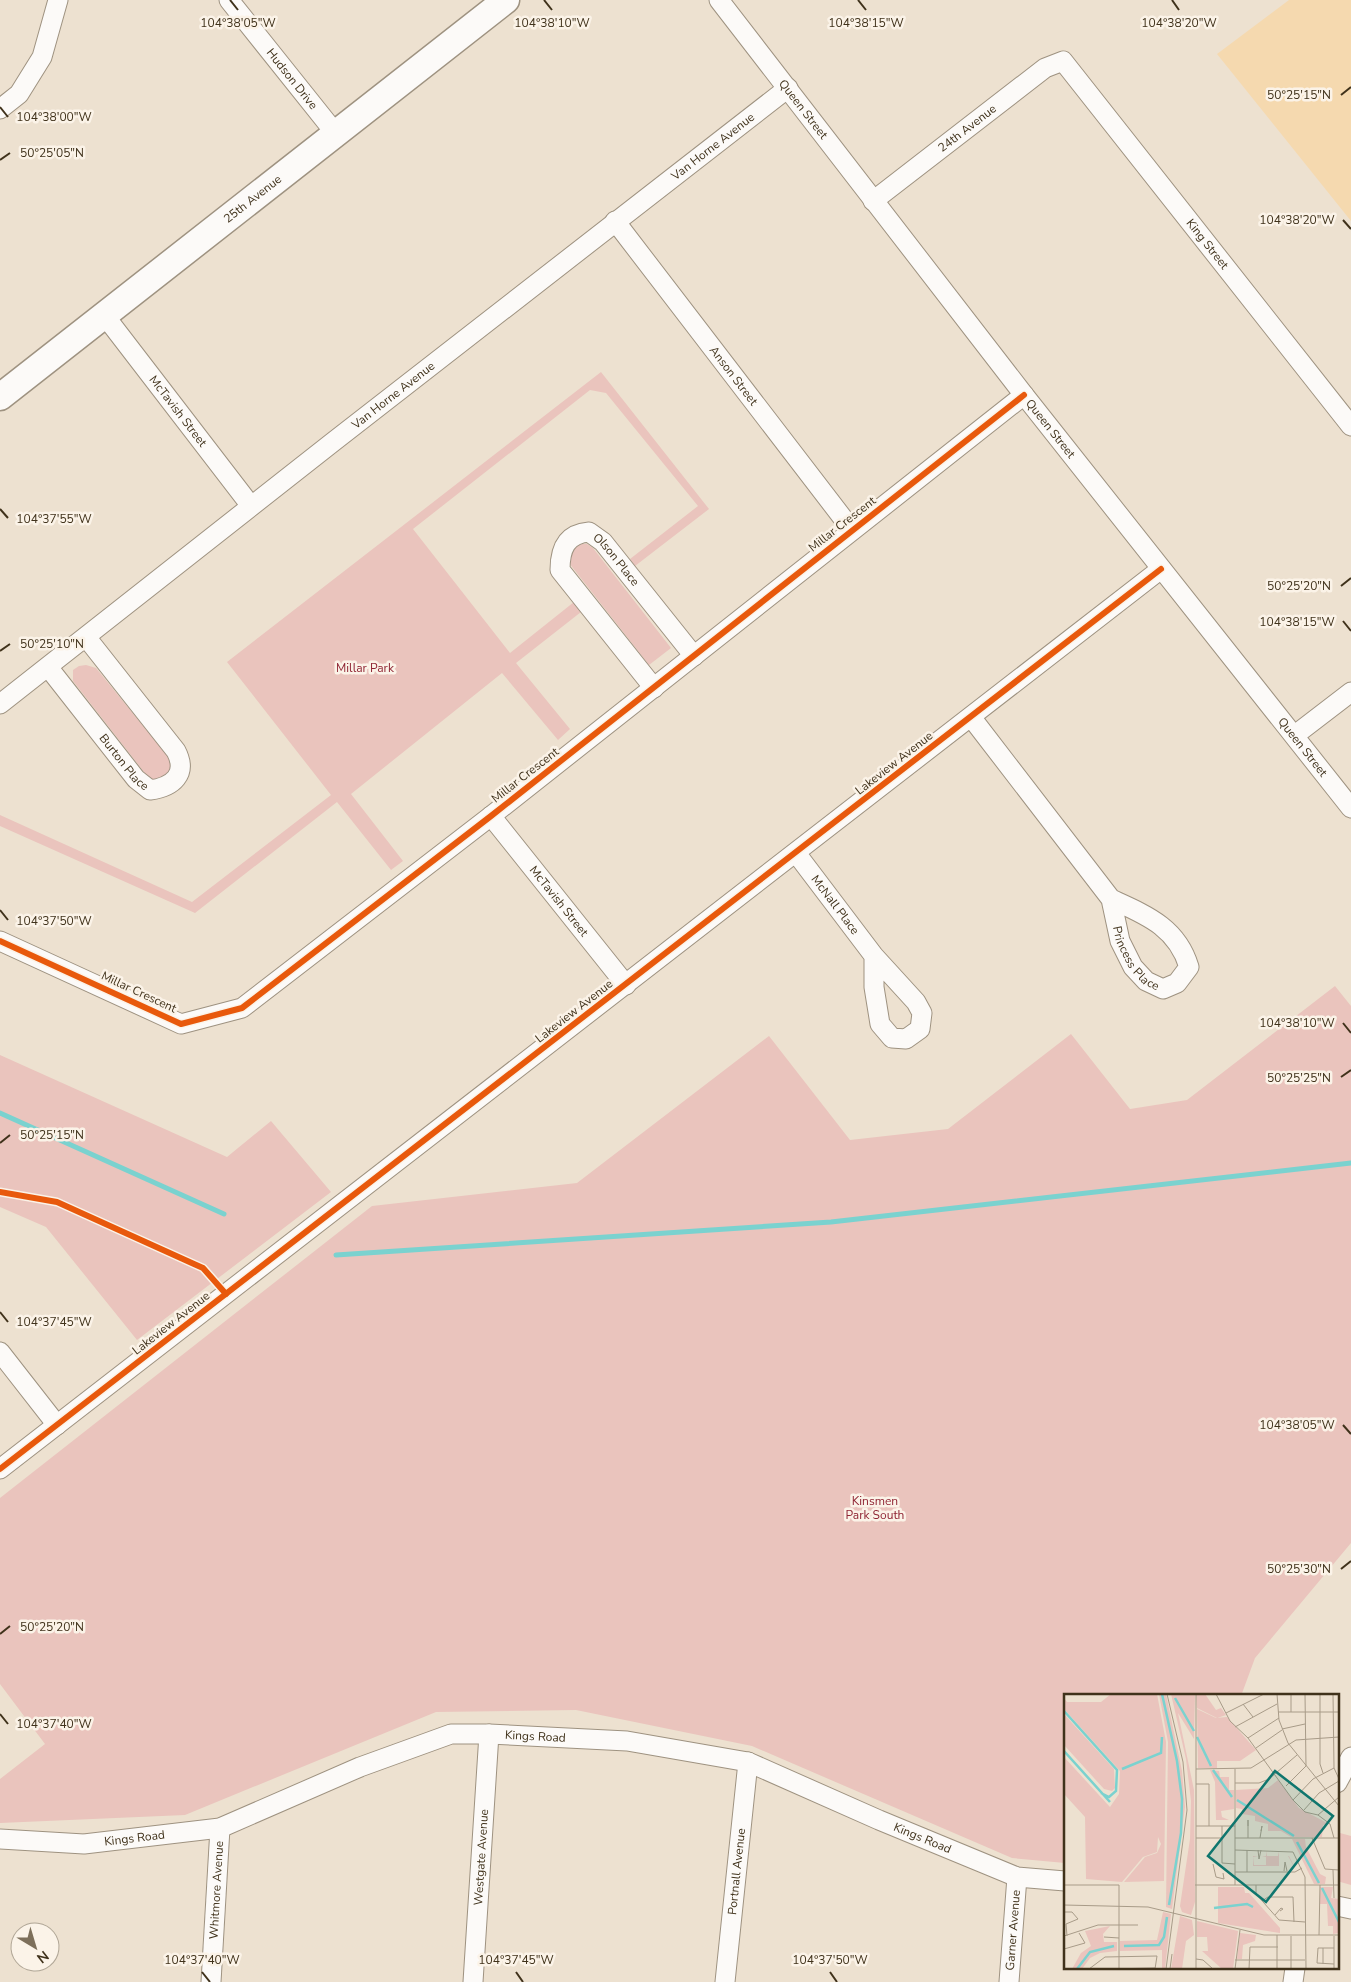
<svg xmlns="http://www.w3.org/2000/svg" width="1351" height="1982" viewBox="0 0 1351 1982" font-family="'Nunito Sans',sans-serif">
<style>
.built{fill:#f5d9af}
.green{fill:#eac4bd}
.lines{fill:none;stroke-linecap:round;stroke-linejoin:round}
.stream{stroke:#7ad2cf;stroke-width:5}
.street-casing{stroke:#9e9280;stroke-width:21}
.secondary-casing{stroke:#9e9280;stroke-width:29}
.street{stroke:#fcfaf8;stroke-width:19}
.secondary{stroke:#fcfaf8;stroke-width:26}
.cycleway-casing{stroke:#fbf3e8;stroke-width:9}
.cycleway{stroke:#e8590c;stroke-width:6}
.ticks{fill:none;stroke:#40321b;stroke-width:2}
.labels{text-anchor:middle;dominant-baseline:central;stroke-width:5;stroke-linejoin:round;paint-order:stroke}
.street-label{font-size:12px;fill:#40321b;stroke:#fbf3e8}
.park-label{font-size:12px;fill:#8f2433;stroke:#fbf3e8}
.inset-river{fill:none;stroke:#7ad2cf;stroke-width:2.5}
.inset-road{fill:none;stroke:#a89b88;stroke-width:1}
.view{fill:#0f766e;fill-opacity:0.15;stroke:#0f766e;stroke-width:2.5}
.inset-edge{fill:none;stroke:#40321b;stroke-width:2.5}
.ticks-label{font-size:12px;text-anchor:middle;fill:#40321b;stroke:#fbf3e8;stroke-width:5;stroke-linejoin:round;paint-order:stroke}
</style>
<rect width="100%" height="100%" fill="#ede1d0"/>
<!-- built -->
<polygon class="built" points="1289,0 1351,0 1351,221 1217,54"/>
<!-- green -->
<g class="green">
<polygon points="601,372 709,509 635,566 630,559 698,506 606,393 590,390 413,529 510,653 574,602 581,612 516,663 570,729 558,740 502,673 351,794 403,861 391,870 337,802 195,913 0,826 0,815 192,902 331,795 227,662"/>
<path d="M 582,544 L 587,544 L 593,548 L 671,648 L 649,665 L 569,563 C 571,552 571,548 582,544 Z"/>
<polygon points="86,665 96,668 174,764 172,777 151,781 73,681 73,670 79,666"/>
<polygon points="1335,986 1351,1006 1351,1543 1255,1658 1241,1696 1065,1696 1065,1863 1012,1858 752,1746 576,1710 436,1712 185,1815 0,1823 0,1779 45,1744 0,1684 0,1498 372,1206 577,1183 769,1036 850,1140 948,1129 1071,1034 1130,1109 1187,1100"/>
<polygon points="0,1055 227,1157 271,1121 331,1192 137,1340 46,1227 0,1207"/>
<polygon points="1340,1833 1351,1836 1351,1885 1337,1881 1337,1842"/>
</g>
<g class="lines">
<!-- stream -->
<g class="stream">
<polyline points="0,1113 224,1214"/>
<polyline points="336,1255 831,1222 1351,1163"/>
</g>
<!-- street casing -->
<g class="street-casing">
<g id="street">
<path id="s1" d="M 229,0 L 336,134"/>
<path id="s2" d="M 719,0 L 1024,395 L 1351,808"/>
<polyline points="0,109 19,94 42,57 58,0"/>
<path id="s3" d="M 873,201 L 1045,68 L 1063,61 L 1351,426"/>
<path id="s4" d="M 615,221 L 852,530"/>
<path id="s5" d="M 105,316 L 251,506"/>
<path id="s6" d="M 48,667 L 136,779 L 150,790 C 173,787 188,774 176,751 L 86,637"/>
<path id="s7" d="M 654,688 L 560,570 C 560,549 566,534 589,532 L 603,542 L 694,656"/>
<path id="s8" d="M 0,704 L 333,442 L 788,88"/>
<path id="s9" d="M 971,717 L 1111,899 L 1120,941 L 1133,967 L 1146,981 L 1163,989 L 1177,983 L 1189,967 C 1177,927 1146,915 1111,899"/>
<polyline points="1295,735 1351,692"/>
<path id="s10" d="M 491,816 L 626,985"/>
<path id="s11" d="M 796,853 L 874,956 L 916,1002 L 922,1013 L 920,1029 L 906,1039 L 892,1038 L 880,1024 L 874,987 L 874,956"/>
<polyline points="0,941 181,1024 242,1008 491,816 1024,395"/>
<polyline points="0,1352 57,1425"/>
<polyline points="0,1469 1161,569"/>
<polyline points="1337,1783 1351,1757"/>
<path id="s12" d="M 0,1839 L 84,1844 L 220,1828 L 360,1767 L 451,1734 L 489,1734 L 627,1741 L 748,1762 L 879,1820 L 1017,1877 L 1065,1881"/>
<polyline points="1337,1906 1351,1909"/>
<path id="s13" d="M 211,1982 L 220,1828"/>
<path id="s14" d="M 473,1982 L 489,1734"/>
<path id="s15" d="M 725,1982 L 748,1762"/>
<path id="s16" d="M 1009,1982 L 1017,1877"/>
<polyline points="1293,1982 1295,1968"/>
</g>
</g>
<!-- secondary casing -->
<g class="secondary-casing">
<g id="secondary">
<path id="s17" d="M 0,397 L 506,0"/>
</g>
</g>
<!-- street -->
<use href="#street" class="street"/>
<!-- secondary -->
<use href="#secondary" class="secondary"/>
<!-- cycleway casing -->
<g class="cycleway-casing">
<g id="cycleway">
<polyline points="0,941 181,1024 242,1008 491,816 1024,395"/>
<polyline points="0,1192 57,1202 194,1264 203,1268 226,1294"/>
<polyline points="0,1469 1161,569"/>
</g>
</g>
<!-- cycleway -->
<use href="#cycleway" class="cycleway"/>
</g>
<!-- ticks -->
<path class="ticks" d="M 230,0 L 238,10M 544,0 L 552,10M 858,0 L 866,10M 1172,0 L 1179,10M 1341,95 L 1351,87M 0,107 L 8,117M 0,160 L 10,153M 1343,220 L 1351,229M 0,509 L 8,518M 1341,586 L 1351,578M 1343,621 L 1351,631M 0,651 L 10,644M 0,910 L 8,920M 1343,1023 L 1351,1033M 1341,1077 L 1351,1070M 0,1143 L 10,1135M 0,1312 L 8,1322M 1343,1425 L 1351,1434M 1341,1569 L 1351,1561M 0,1634 L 10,1626M 0,1714 L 8,1724M 202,1972 L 210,1982M 516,1972 L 523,1982M 830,1972 L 837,1982"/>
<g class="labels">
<!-- street labels -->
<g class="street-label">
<text stroke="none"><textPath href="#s1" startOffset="101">Hudson Drive</textPath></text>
<text stroke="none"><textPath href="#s2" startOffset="138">Queen Street</textPath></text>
<text stroke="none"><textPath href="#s3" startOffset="119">24th Avenue</textPath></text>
<text stroke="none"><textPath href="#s8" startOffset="905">Van Horne Avenue</textPath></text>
<text stroke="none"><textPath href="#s17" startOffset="321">25th Avenue</textPath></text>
<text stroke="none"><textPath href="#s3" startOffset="470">King Street</textPath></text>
<text stroke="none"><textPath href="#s4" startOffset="195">Anson Street</textPath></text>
<text stroke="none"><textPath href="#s8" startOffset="500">Van Horne Avenue</textPath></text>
<text stroke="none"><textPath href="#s5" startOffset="120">McTavish Street</textPath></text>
<text stroke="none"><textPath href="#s2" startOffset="542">Queen Street</textPath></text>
<text transform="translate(842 524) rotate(-38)">Millar Crescent</text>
<text stroke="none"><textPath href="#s7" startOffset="244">Olson Place</textPath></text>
<text stroke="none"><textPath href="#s2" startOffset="948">Queen Street</textPath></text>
<text stroke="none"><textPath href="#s6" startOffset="122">Burton Place</textPath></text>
<text transform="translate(894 763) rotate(-38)">Lakeview Avenue</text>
<text transform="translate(525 775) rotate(-38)">Millar Crescent</text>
<text stroke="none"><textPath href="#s10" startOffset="109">McTavish Street</textPath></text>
<text stroke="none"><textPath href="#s11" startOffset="65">McNall Place</textPath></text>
<text stroke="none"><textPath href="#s9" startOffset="296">Princess Place</textPath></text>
<text transform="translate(139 992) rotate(25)">Millar Crescent</text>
<text transform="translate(574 1011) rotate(-38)">Lakeview Avenue</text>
<text transform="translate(171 1323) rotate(-38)">Lakeview Avenue</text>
<text stroke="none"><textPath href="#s12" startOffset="555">Kings Road</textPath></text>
<text stroke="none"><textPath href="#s12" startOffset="135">Kings Road</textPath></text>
<text stroke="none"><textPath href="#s12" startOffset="960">Kings Road</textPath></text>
<text stroke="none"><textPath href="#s14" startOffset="125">Westgate Avenue</textPath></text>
<text stroke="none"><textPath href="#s15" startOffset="111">Portnall Avenue</textPath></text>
<text stroke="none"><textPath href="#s13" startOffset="92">Whitmore Avenue</textPath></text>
<text stroke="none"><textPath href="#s16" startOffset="52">Garner Avenue</textPath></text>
</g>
<!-- park labels -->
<g class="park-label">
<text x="365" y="668">Millar Park</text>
<text x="875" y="1501">Kinsmen<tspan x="875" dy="14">Park South</tspan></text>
</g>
</g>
<!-- overview -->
<g transform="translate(1064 1694)">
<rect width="275" height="275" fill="#ede1d0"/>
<path d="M 47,0 L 93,0 L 102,48 L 100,187 L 60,188 L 81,163 L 93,159 L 97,150 L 94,143 L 93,158 L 79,163 L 58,188 L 22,185 L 21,123 L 0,100 L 0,63 L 46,113 L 55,100 L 56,77 L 0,15 L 0,4 L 3,8 L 37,8 ZM 95,0 L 102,0 L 118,77 L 121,113 L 108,215 L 102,213 L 104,48 ZM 107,0 L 131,0 L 130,45 L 114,19 L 130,96 L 131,208 L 127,221 L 118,218 L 116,212 L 126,145 L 127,107 L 122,65 ZM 132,0 L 141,0 L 152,16 L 157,14 L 162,21 L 153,24 L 133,14 ZM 133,15 L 152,24 L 163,23 L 192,56 L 176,67 L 153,67 L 153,74 L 134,74 ZM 0,20 L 50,75 L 51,94 L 48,97 L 40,95 L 0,51 ZM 146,76 L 155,77 L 156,83 L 165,83 L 165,96 L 170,96 L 170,115 L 157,117 L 158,123 L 165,126 L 152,126 L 151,88 ZM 214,86 L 235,114 L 265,130 L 259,131 L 258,143 L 227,143 L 217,137 L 204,137 L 204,130 L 191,127 L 191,122 L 178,120 L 178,115 L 172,114 L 172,96 L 204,94 ZM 228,145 L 241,145 L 242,153 L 256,180 L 262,183 L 261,190 L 250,190 ZM 203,157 L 203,162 L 214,162 L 215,157 L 215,162 L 225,162 L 232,176 L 224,162 L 215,162 L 215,172 L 189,172 L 189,162 L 194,162 L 189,163 L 190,171 L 202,171 L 202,163 L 198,162 L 202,162 ZM 154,193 L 180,193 L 181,199 L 185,199 L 216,234 L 216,239 L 154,229 ZM 256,193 L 269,193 L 267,204 L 275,205 L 275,239 L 269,240 L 269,232 L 264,232 L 263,210 L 256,210 ZM 99,218 L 107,220 L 101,275 L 98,275 L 98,256 L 56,257 L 56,247 L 93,246 ZM 116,222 L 128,226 L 130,241 L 122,247 L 118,275 L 107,275 ZM 133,227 L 174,237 L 169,275 L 158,275 L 138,257 L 144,257 L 143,243 L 133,243 ZM 46,232 L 39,240 L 40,248 L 53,248 L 53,257 L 36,259 L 26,264 L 18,275 L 8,275 L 17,259 L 27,252 L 21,237 ZM 176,239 L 192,241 L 191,247 L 179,251 L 178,265 L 173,265 Z" fill="#eac4bd"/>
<path class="inset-river" d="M 98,0 L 113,67 L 118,105 L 117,139 L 105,211M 111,4 L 130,37M 0,17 L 53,76 L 52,97 L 45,103 L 37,99M 133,43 L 147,72M 0,57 L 46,108M 58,75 L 97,59 L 98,43M 149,76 L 168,103M 173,106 L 230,142M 233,148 L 255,189M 258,194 L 275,228M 150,214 L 183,210 L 189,213M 60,252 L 95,251 L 100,243 L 103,223M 13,275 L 26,258 L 50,252"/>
<path class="inset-road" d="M 152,0 L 166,27 L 184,44 L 229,106 L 241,118 L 254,121 L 266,130 L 270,144M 213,0 L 215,26 L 224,49 L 275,112M 241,0 L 242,72M 256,0 L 256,70 L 259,79M 269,0 L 270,74 L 275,85M 179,10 L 189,23M 214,18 L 275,18M 227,18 L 227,0M 162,19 L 200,0M 171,33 L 213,10M 218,35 L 241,30M 184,44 L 215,24M 192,54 L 218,36M 132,75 L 187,74 L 232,46 L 275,43M 171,89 L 195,89 L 205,85 L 233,61M 132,90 L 145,90 L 145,132M 222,92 L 242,72M 229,106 L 249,85 L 270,74M 240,116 L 255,99 L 275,87M 254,121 L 275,103M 132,132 L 171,132M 158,132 L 158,169 L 171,170M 132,144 L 158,144M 171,144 L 275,144M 184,144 L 184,126 L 184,132M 196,144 L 198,132 L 197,137M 248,144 L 261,175 L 275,176M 171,156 L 229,158 L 241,183 L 242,275M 194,156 L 195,165 L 197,156M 149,170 L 152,183 L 160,185 L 159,179M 269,176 L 270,204M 220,177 L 221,168 L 223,177M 171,178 L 231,178 L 238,174M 183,178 L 183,156M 0,191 L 55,191 L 55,275M 131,191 L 275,191M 171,191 L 171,75M 192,191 L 192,200 L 215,226 L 241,228M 198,207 L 204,203 L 229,203 L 230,228M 0,211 L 84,213 L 200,241 L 275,241M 0,218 L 8,218 L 14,225 L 2,230 L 3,242M 211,221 L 217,214 L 219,215 L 216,217M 213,241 L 213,275M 255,241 L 256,191M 0,242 L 34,231 L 74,231M 227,242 L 227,275M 40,243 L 55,244M 270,254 L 254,254 L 253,269 L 270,270M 0,255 L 21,249 L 15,239M 132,265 L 139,266 L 149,275M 171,266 L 241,266M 259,270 L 259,254M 25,275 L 41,263 L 93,262 L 91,275M 44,275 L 91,274M 102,275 L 123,116 L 119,68 L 103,0M 106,275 L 108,260M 132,275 L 132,0M 171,275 L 176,236M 185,275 L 186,253 L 214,253M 270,275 L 270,242"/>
<path class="view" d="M 211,77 L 269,122 L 202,208 L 144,162 Z"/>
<rect width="275" height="275" class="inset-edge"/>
</g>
<g class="ticks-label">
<text x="238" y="27">104°38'05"W</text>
<text x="552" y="27">104°38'10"W</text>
<text x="1179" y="27">104°38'20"W</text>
<text x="866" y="27">104°38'15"W</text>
<text x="1299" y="99">50°25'15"N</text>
<text x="54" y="121">104°38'00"W</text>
<text x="52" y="157">50°25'05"N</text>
<text x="1297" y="224">104°38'20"W</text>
<text x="54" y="523">104°37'55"W</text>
<text x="1299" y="590">50°25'20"N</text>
<text x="1297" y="626">104°38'15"W</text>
<text x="52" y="648">50°25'10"N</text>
<text x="54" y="925">104°37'50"W</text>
<text x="1297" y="1027">104°38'10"W</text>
<text x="1299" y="1082">50°25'25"N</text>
<text x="52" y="1139">50°25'15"N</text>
<text x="54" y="1326">104°37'45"W</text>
<text x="1297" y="1429">104°38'05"W</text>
<text x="1299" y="1573">50°25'30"N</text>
<text x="52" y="1631">50°25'20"N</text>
<text x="54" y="1728">104°37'40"W</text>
<text x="202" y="1964">104°37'40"W</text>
<text x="516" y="1964">104°37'45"W</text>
<text x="830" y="1964">104°37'50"W</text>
</g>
<!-- north arrow -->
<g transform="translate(35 1947) rotate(142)"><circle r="24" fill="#fbf3e8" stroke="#b0a696"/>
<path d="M0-4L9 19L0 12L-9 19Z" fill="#7d6f5a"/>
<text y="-8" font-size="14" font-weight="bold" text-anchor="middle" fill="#40321b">N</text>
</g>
</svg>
